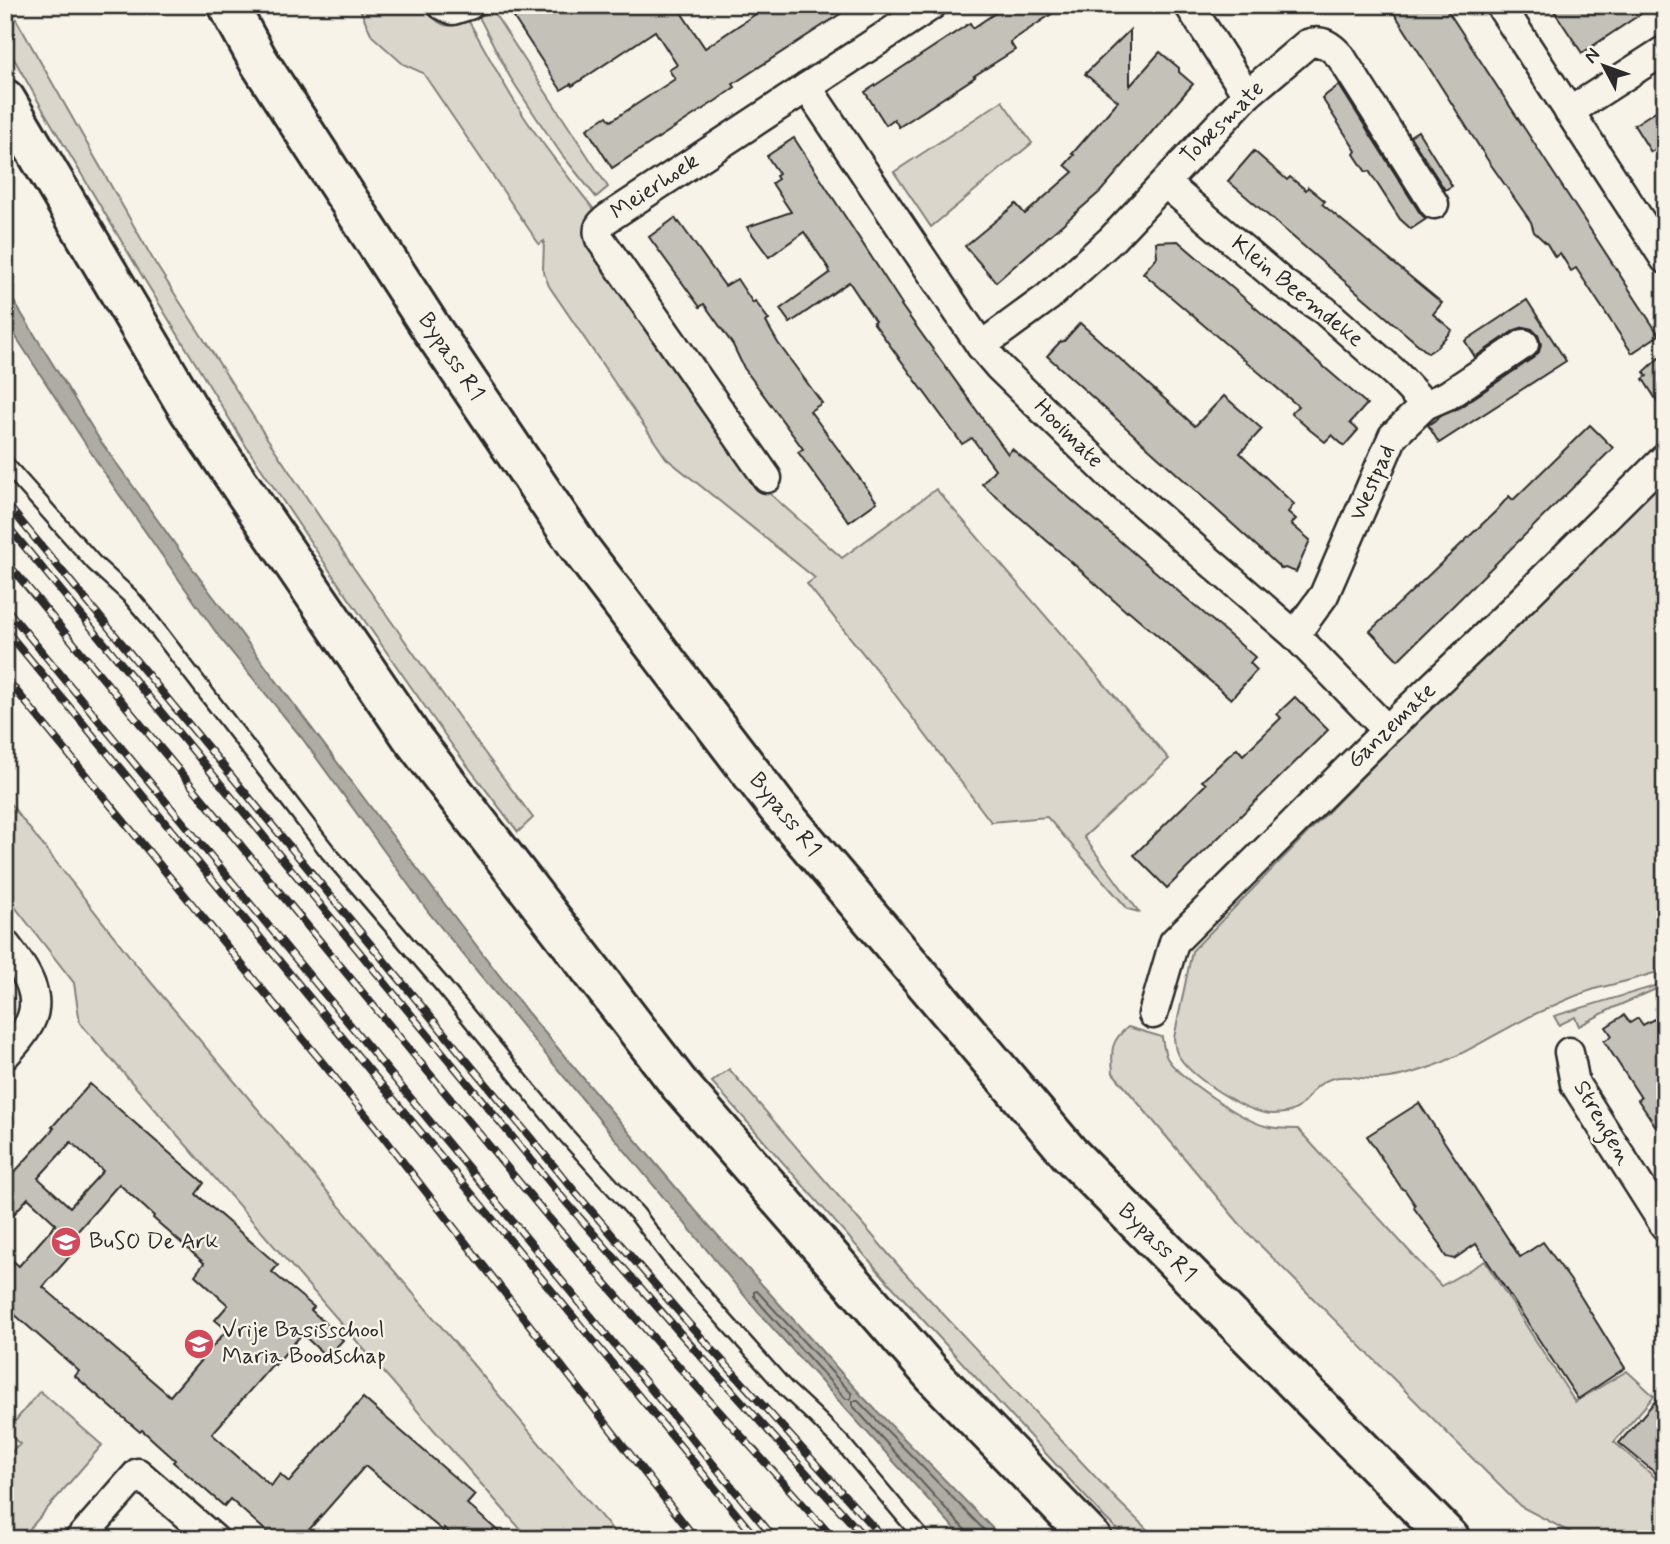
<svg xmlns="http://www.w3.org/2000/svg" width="1670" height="1544" viewBox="0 0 1670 1544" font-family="Mynerve,sans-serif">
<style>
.green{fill:#dad6cc;stroke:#82807c;stroke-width:2}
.water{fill:#afaca4;stroke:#7a7874;stroke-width:2}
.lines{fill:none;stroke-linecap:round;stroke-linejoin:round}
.shore{stroke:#605f5b;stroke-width:2}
.building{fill:#c4c1b9;stroke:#2b2b2b;stroke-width:2;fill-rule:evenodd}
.service-casing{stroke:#2b2b2b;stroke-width:19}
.minor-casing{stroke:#2b2b2b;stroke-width:33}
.motorway-casing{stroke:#2b2b2b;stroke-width:44}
.service{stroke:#f7f3e8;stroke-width:14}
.minor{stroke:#f7f3e8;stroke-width:28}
.motorway{stroke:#f7f3e8;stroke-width:38}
.rail-casing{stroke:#2b2b2b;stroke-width:8}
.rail{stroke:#f7f3e8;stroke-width:5;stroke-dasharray:16;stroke-linecap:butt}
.labels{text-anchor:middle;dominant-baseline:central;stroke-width:5;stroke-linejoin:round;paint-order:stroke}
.street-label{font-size:23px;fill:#2b2b2b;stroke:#f7f3e8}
.poi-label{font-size:23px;fill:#2b2b2b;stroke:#f7f3e8;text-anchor:start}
</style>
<rect width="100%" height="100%" fill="#f7f3e8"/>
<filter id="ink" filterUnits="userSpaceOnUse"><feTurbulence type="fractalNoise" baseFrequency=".0143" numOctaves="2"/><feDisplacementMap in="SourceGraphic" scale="14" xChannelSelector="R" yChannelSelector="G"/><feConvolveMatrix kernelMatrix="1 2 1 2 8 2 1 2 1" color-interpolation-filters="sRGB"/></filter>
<g filter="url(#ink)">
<!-- green -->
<g class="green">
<polygon points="5,5 8,5 155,263 263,432 353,567 472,736 533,818 518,832 454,748 336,580 246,446 141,274 42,108 5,43"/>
<path d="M 358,5 L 426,5 C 437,27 447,30 468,20 C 487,52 503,85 523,115 C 545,149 571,180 596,212 C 589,219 585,224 584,235 L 759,484 L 842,558 L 936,489 L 1169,759 L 1084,837 L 1139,912 L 1128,909 L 1047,817 L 991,822 L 878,672 L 807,584 L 815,578 L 666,458 L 549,286 L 543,270 L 544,241 L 539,244 L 423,73 L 403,64 L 372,36 Z"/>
<polygon points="492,10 608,187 596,197 562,155 536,117 510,77 479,17"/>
<polygon points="1002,101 1032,143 931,227 894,172"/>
<path d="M 1665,473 L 1665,969 C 1642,978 1622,982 1598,988 C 1580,993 1561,1002 1544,1010 C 1506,1026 1473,1051 1434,1066 C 1417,1072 1395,1079 1377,1079 C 1362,1079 1345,1074 1330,1079 C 1302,1089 1313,1113 1274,1114 C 1249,1115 1194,1079 1180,1058 C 1175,1052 1175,1046 1174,1038 L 1192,951 L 1511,625 Z"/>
<polygon points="5,797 139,968 620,1539 529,1539 80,1023 74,983 5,894"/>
<polygon points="1665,983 1665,985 1613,1008 1579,1026 1575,1017 1559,1025 1554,1016"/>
<path d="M 1128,1027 L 1162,1037 C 1163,1044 1164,1052 1167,1058 C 1179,1078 1243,1120 1265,1126 C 1276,1129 1287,1129 1298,1129 L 1441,1286 L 1485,1261 L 1575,1402 L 1627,1371 L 1654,1396 L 1614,1442 L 1665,1486 L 1665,1539 L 1583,1539 L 1520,1506 L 1244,1229 L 1113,1073 C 1111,1051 1110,1041 1128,1027 Z"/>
<polygon points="729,1069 903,1271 1117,1500 1157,1539 1127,1539 1105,1518 890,1284 712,1082"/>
<polygon points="40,1391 102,1445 21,1539 9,1539 5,1536 5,1459 7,1460 16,1446 17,1447 20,1444 6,1432"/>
</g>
<!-- water -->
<polygon class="water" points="5,287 101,442 198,576 381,821 528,1013 695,1210 862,1396 1003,1539 964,1539 758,1312 429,913 302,738 220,638 107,477 5,320"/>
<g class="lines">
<!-- shore -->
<g class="shore">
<polygon points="757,1291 852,1394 851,1399 846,1399 763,1307 754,1296 754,1292"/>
<polyline points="968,1539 966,1531 853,1406 853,1401 858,1401 993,1539"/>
</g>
</g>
<!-- building -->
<g class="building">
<polygon points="534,5 676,5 705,48 769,5 854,5 733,84 735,87 717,100 612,168 587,129 607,116 611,121 675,79 669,70 677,65 655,31 572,86 571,84 561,90 514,18"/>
<polygon points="1007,5 1065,5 1010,42 1015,50 974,76 975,77 899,127 894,119 886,125 865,92 970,23 973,28"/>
<polygon points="1389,5 1444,5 1659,335 1632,353 1576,268 1571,271 1560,253 1555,257 1547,244 1534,232 1531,222 1489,162"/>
<polygon points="1550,5 1654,5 1582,53"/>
<polygon points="1130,30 1130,86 1160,52 1179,68 1179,72 1193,84 1101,191 996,282 965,246 1016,204 1025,214 1073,172 1065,165 1074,155 1072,154 1118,101 1085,74"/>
<polygon points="1339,85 1420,213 1426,219 1411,229 1400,219 1369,171 1366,172 1354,154 1356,151 1322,98"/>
<polygon points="1665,105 1665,143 1651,152 1634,125"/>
<polygon points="1418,131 1452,186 1445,190 1410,136"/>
<polygon points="794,138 902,304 901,305 1008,454 1012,449 1031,465 1255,657 1250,663 1257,670 1231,699 1128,610 1127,612 1110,597 1077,567 982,484 995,469 972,438 962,444 873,322 875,321 849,282 790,323 780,309 830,273 829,269 804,232 769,257 747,227 791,212 772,183 778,179 776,176 779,174 767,156"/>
<polygon points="1254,151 1287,180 1290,177 1306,190 1308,187 1325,201 1322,204 1442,303 1433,314 1452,330 1437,347 1428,353 1228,181"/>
<polygon points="675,218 678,223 679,222 725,286 737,279 753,303 755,301 769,320 766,322 778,343 822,403 810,411 877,502 849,522 798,452 803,449 744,368 733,345 704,304 700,307 649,237"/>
<polygon points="1178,241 1367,404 1350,423 1358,430 1344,446 1332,435 1325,442 1310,430 1291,413 1298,406 1143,273 1157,257 1156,242"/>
<polygon points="1527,300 1566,361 1439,443 1428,425 1443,415 1457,409 1533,358 1539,352 1541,344 1538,335 1532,329 1524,327 1515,330 1475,357 1465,341"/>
<polygon points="1080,323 1195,426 1224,396 1262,429 1240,453 1294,504 1288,512 1296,519 1291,524 1310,540 1296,572 1285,568 1282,569 1047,356 1060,342 1064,341"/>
<polygon points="1665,352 1665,413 1643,379 1647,376 1644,372"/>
<polygon points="1590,425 1613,448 1398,660 1370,631 1496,511 1509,496 1513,500"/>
<polygon points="1295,697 1328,730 1167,888 1134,855 1206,784 1202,781 1237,748 1243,755 1281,718 1277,714"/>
<polygon points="1624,1015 1630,1023 1638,1018 1643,1025 1654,1019 1665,1035 1665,1140 1638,1100 1641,1098 1604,1041 1612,1036 1606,1027"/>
<path d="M 90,1084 L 204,1183 L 196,1194 L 278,1265 L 272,1272 L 314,1307 L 311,1310 L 343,1340 L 327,1357 L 302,1334 L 275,1365 L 273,1364 L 212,1434 L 271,1486 L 280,1474 L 289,1482 L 363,1398 L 475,1495 L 467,1504 L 507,1539 L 456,1539 L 444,1528 L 443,1531 L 365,1466 L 301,1539 L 275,1539 L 230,1499 L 224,1506 L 173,1462 L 175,1460 L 142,1430 L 140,1432 L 75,1376 L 79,1371 L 5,1306 L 5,1254 L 19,1266 L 56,1224 L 28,1198 L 5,1224 L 5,1183 L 54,1128 L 52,1127 ZM 71,1142 L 103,1171 L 70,1207 L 38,1178 ZM 119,1184 L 154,1216 L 153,1218 L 204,1263 L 195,1275 L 228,1305 L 215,1320 L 227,1330 L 170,1396 L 43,1287 L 70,1256 L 62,1249 Z"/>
<polygon points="1419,1103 1520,1257 1543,1242 1571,1281 1625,1368 1578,1399 1476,1244 1454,1259 1446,1257 1441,1249 1441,1245 1414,1208 1415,1205 1405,1190 1402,1189 1367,1136"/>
<polygon points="1665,1390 1665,1481 1619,1443"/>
</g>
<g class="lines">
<!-- service casing -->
<g class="service-casing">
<polyline id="service" points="5,463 94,563 130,596 147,616 328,852 444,987 564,1133 637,1214 673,1262 786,1389 814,1415 844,1445 923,1539"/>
</g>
<!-- minor casing -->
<g class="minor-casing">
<g id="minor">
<polyline points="442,5 453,10 469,5"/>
<polyline points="1189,5 1247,95"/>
<polyline points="1500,5 1665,259"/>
<polyline points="807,87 981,346 999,367 1110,475 1295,635 1387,730"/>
<polyline points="1569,112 1665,50"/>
<polyline points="1165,183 1284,284 1324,310 1397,375 1425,405"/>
<path d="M 981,346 L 1048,297 L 1111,240 L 1247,95 L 1307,44 C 1323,39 1331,46 1341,57 L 1434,204"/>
<path d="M 767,478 L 600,239 C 596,228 600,224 608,218 L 932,5"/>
<polyline points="1295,635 1324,595 1393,436 1425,405 1448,395 1524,344"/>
<path d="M 5,944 C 24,969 47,998 26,1029 C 20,1039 12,1047 5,1055"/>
<polyline points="1153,1014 1174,942 1387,730 1504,618 1665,458"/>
<polyline points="1569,1052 1575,1084 1665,1226"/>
<polyline points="80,1539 138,1473 214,1539"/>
</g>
</g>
<!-- motorway casing -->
<g class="motorway-casing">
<g id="motorway">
<polyline points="228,5 258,60 433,331 579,547 778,808 1069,1153 1450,1539"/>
<polyline points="5,99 189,410 413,739 679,1084 934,1376 1092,1539"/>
</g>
</g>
<!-- service -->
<use href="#service" class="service"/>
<!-- minor -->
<use href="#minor" class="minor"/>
<!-- motorway -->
<use href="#motorway" class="motorway"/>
<!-- rail casing -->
<g class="rail-casing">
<g id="rail">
<polyline points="5,502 577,1194 690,1325 884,1539"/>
<polyline points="5,523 566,1202 680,1333 866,1539"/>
<polyline points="5,560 548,1217 663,1349 834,1539"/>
<polyline points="5,607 775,1539"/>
<polyline points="5,629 757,1539"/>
<polyline points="5,677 378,1130 696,1539"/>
</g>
</g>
<!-- rail -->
<use href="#rail" class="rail"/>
</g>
</g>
<!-- icons -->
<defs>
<g id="school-disc" transform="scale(1.575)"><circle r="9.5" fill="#d1495b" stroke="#f7f3e8"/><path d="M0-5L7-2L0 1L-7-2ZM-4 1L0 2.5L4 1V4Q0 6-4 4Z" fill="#fff"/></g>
</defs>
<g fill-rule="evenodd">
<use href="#school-disc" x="66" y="1242"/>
<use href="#school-disc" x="199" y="1344"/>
</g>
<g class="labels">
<!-- street labels -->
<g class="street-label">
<text transform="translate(1223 123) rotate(-45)">Tobesmate</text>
<text transform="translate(655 187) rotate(-34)">Meierhoek</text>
<text transform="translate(1297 292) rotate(39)">Klein Beemdeke</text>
<text transform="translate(451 357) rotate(56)">Bypass R1</text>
<text transform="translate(1068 434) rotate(45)">Hooimate</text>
<text transform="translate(1373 483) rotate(-66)">Westpad</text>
<text transform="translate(1392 726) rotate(-44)">Ganzemate</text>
<text transform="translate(785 815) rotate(51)">Bypass R1</text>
<text transform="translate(1602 1123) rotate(60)">Strengen</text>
<text transform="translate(1157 1243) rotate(45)">Bypass R1</text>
</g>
<!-- poi labels -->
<g class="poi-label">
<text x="89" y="1242">BuSO De Ark</text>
<text x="222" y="1331">Vrije Basisschool<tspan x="222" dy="26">Maria Boodschap</tspan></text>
</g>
</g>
<!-- margin -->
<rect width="1670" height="1544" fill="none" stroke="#f7f3e8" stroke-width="28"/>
<rect x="14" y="14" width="1642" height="1516" fill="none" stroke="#2b2b2b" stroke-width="2.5" filter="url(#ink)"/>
<!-- north arrow -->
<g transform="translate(1604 66) rotate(311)" stroke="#f7f3e8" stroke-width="5" paint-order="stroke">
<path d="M0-5L12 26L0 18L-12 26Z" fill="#2b2b2b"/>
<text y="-10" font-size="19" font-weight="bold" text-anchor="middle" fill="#2b2b2b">N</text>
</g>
</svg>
